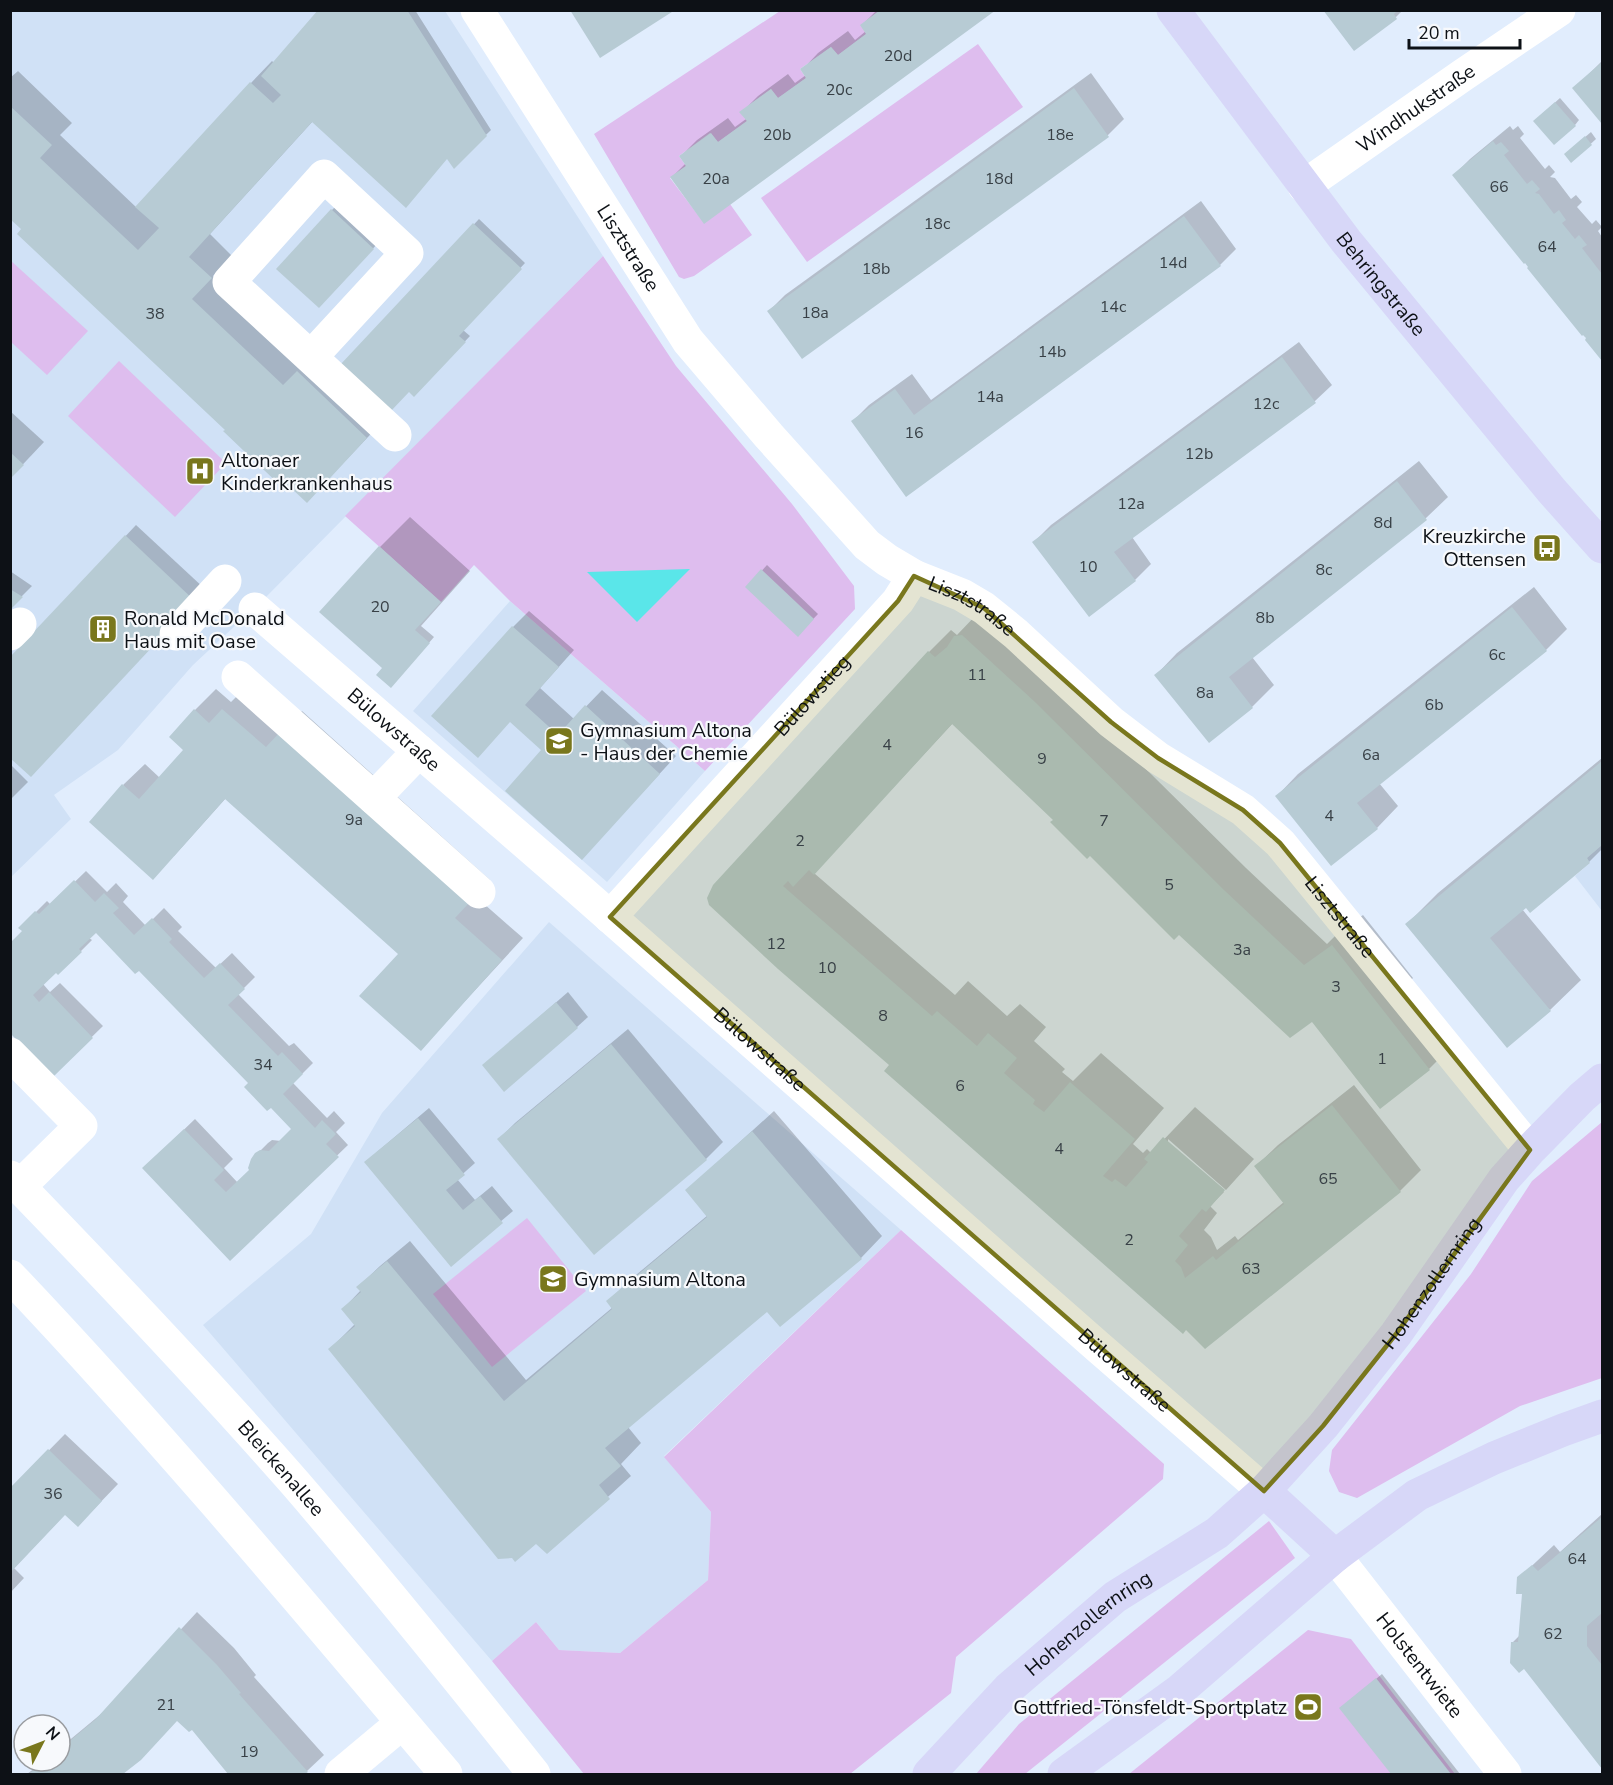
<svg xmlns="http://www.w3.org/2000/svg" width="1613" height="1785" viewBox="0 0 1613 1785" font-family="'Nunito Sans',sans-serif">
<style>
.built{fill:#d0e1f6}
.green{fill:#debdee}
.water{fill:#5ae6e9}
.shadow{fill:#0003}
.building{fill:#b7cbd4}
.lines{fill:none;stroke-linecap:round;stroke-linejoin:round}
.minor{stroke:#fff;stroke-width:33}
.major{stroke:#d7d7f8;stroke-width:33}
.marked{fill:#79771d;fill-opacity:0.2;stroke:#79771d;stroke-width:4.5;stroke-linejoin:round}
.labels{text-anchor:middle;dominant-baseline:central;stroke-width:4.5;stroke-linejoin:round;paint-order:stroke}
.number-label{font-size:16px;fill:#384046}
.street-label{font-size:20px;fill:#0d1116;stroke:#f7f9fc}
.poi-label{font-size:20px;fill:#0d1116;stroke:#f7f9fc;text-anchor:start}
</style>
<rect width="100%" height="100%" fill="#e1edfd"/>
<!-- built -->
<g class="built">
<polygon points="11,11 445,11 603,256 266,597 193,665 118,750 54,795 71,819 11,877"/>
<polygon points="510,601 705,771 607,882 413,711"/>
<polygon points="1602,845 1602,911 1575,876 1590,863 1587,858"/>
<polygon points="549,922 901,1230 664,1456 711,1512 708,1580 620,1653 559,1650 536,1622 492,1661 203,1325 311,1234 382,1113"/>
</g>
<!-- green -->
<g class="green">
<polygon points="780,11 880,11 866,34 838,55 831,47 800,69 806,78 778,98 771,89 740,112 747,121 718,142 710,133 679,156 686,166 670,178 704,223 730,204 752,235 694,276 684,279 679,277 594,134"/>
<polygon points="978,44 1023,107 807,262 761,198"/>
<polygon points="603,256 676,366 792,504 854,586 855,609 705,771 510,601 474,565 441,602 345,516"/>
<polygon points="10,260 88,331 47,375 11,342"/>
<polygon points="119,361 226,463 175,517 68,416"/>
<polygon points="1602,1122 1602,1378 1520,1406 1357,1498 1339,1492 1329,1471 1332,1450 1471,1274 1532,1181"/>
<polygon points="527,1218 586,1291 492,1367 433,1294"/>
<polygon points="901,1230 1164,1464 1163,1479 956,1657 951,1693 850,1774 584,1774 492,1661 536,1622 559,1650 620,1653 708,1580 711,1512 664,1457"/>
<polygon points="1269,1521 1295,1558 1025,1774 976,1774 1019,1724"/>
<polygon points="1308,1630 1351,1639 1455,1774 1129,1774"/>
</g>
<!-- water -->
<polygon class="water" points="690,569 637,622 587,572"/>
<!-- shadow -->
<g class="shadow">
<polygon points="320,10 415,10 491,130 454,166 447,157 313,121 210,234 232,256 213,276 306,364 388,416 328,479 227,429 10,216 10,78 18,71 72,123 60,135 137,208 251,83 272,61 274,63"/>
<polygon points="877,10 994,10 672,177 686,163 681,156 697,140 728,118 735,127 746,119 741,113 758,96 788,74 795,83 806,75 802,70 818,53 848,31 855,40 866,31 862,25"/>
<polygon points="1325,10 1403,10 1396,17"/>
<polygon points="1602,61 1602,121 1574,89"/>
<polygon points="1091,73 1124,119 1108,135 802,357 769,311 785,295"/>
<polygon points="1560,98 1579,120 1575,125 1540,116"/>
<polygon points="1510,126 1513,130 1518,126 1524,134 1520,138 1545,169 1549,165 1555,172 1550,177 1555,178 1571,199 1576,195 1582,202 1577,207 1592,224 1596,220 1602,227 1598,231 1602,237 1602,359 1587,340 1588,338 1530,267 1454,175 1470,159"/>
<polygon points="1591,132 1596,139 1572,161 1571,149"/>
<polygon points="348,194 389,231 335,290 332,210"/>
<polygon points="1201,201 1236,249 1220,265 907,495 853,421 869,405 912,374 931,400"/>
<polygon points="479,219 525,263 463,330 470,336 414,395 409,390 342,365"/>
<polygon points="1299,342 1332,385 1315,401 1132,537 1151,564 1135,580 1034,542 1051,525"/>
<polygon points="10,411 44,442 10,478"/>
<polygon points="1419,461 1448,497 1426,518 1252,657 1274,685 1252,707 1209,741 1156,675 1177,653"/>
<polygon points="410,517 470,571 421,626 434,637 396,681 383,668 380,547"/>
<polygon points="136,525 205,589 42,764 10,659"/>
<polygon points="767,565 818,614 798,635 747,587"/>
<polygon points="10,571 32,586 10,608"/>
<polygon points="1534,587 1567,629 1546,650 1379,783 1398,806 1377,828 1277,796 1298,774"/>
<polygon points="529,611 574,650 540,688 574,719 602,690 676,756 582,858 543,750 511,721 513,627"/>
<polygon points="977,614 1057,681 1246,868 1327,944 1337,934 1363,915 1413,978 1399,992 1446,1052 1429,1069 1381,1107 1313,1020 1055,819 953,723 814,873 955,995 968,981 1007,1016 1020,1004 1046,1027 1034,1041 1065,1069 1062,1072 1073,1081 1101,1053 1164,1108 1133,1144 1143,1153 1147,1149 1151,1153 1195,1107 1254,1159 1226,1190 1168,1139 1168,1143 1224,1192 1210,1206 1217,1213 1204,1230 1211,1237 1217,1250 1235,1236 1238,1240 1284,1202 1256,1166 1278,1145 1354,1085 1421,1170 1400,1191 1206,1347 891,1065 711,891 929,652 951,630 957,635"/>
<polygon points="245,688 287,726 302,711 490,880 475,896 523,938 421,1049 400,954 226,798 174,856 123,785 145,764 160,778 185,750 195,710 216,689 231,702"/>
<polygon points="1602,758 1602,849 1589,862 1522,909 1581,980 1550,1010 1407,924 1438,893"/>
<polygon points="10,764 28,782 10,800"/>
<polygon points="86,871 107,892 116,883 128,896 123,902 146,926 164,908 182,927 178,931 216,968 232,953 255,977 238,994 289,1046 294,1043 313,1063 293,1083 327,1118 334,1111 345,1123 336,1132 348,1145 231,1258 144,1168 195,1119 233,1159 224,1168 238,1183 251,1170 252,1159 268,1143 272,1140 281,1141 293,1129 250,1083 139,969 96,931 89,938 92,940 81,951 58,973 56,971 43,984 50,992 60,983 103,1026 53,1075 10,1031 24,931 20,928 47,901 51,905"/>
<polygon points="568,992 588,1017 577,1027 484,1065"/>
<polygon points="628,1029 723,1142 706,1159 594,1253 499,1139 515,1123"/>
<polygon points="429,1108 475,1163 457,1179 475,1200 492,1186 513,1211 451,1264 377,1152"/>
<polygon points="774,1111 882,1236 861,1258 767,1310 628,1427 641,1443 621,1464 631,1476 547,1552 330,1349 355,1324 343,1309 361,1290 358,1287 380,1266 410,1241 526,1380 613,1307 608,1301 630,1280 708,1215 687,1190"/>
<polygon points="65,1434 118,1484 94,1509 66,1513 14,1568 24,1578 10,1593 10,1490"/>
<polygon points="1602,1514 1602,1766 1561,1713 1513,1642 1520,1635 1524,1592 1519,1578 1554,1545 1560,1552"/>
<polygon points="197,1612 234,1648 256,1675 254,1677 324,1755 307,1771 303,1774 230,1774 192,1728 178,1719 140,1759 121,1774 27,1774 44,1761 60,1761 60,1748 107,1709"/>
<polygon points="1382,1674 1460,1774 1393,1774 1341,1708"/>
</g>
<!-- building -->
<g class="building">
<polygon points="318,10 407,10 487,136 454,169 447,159 406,208 312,122 189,257 212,278 192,299 283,385 297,371 367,438 307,503 290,487 286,491 223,431 225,430 17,234 21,229 10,219 10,106 52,145 40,158 138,250 159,228 135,207 250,82 273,103 281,95 261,76"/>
<polygon points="570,10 675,10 600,58"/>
<polygon points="880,10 996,10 704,224 670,177 686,166 679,156 711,133 718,142 747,121 739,112 771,89 778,98 806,78 800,69 831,47 838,55 866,34 860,25"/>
<polygon points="1323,10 1398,10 1394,14 1397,19 1354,51"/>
<polygon points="1602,62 1602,124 1572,88"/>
<polygon points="1074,88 1109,137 802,359 767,311"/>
<polygon points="1555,102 1576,126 1554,145 1533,121"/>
<polygon points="1585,136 1592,145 1571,163 1564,154"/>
<polygon points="1493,141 1496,145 1501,142 1509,151 1504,155 1527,184 1532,180 1540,189 1535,193 1539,194 1554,214 1559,210 1566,220 1562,223 1575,239 1579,235 1587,245 1582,248 1602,274 1602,361 1585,340 1586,338 1583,335 1582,336 1527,268 1528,267 1525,263 1524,264 1452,175"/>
<polygon points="331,209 374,249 319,308 276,269"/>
<polygon points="1184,216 1221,266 906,497 851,421 895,389 914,415"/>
<polygon points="473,223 522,269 459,336 466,342 414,397 409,392 391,411 340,365"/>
<polygon points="1282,357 1316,403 1114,552 1136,581 1089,617 1032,542"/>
<polygon points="10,452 24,465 10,479"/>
<polygon points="1397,481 1427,520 1229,677 1253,708 1209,743 1154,675"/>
<polygon points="125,535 195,601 31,777 10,758 10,657"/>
<polygon points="379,546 441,602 415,630 430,643 391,688 376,675 382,668 319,612"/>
<polygon points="761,569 814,619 798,637 745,587"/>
<polygon points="10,589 23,597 10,610"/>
<polygon points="1512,607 1547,651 1357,803 1378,829 1331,866 1275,796"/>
<polygon points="512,626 559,667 525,705 558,735 585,705 660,774 582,860 505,791 541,750 510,722 478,758 431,716"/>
<polygon points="962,635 1035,702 1224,890 1304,965 1332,945 1430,1070 1380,1109 1312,1022 1290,1038 1179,935 1174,940 1090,856 1087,859 1050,822 1053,820 952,724 814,875 809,870 793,887 788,881 783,886 932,1016 937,1011 977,1046 988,1033 1017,1058 1004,1073 1035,1100 1033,1104 1044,1112 1070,1082 1135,1139 1103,1176 1112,1182 1115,1179 1126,1187 1148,1162 1144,1159 1163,1137 1225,1190 1206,1212 1202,1209 1179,1236 1188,1245 1175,1261 1181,1267 1185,1278 1213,1256 1216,1260 1284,1204 1254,1166 1332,1105 1401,1192 1205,1349 1186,1330 1183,1334 884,1071 889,1065 778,969 709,905 707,898 713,885 928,651 935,657 947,647 954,636"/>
<polygon points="194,709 209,723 222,709 266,747 280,732 470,902 455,918 502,960 421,1051 359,996 398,954 225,799 153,880 89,822 122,784 139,799 183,750 169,737"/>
<polygon points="1602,761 1602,845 1587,858 1590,863 1530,913 1526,908 1490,938 1551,1011 1507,1048 1405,924"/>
<polygon points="74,880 95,902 104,893 119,908 113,913 134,935 152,918 172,939 169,942 204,978 220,963 245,989 228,1005 278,1056 282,1052 303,1074 283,1094 315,1128 322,1120 336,1134 326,1144 339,1157 230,1261 142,1168 184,1129 224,1170 214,1180 226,1192 249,1170 248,1168 251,1159 255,1153 260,1150 269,1151 291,1129 271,1108 267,1111 244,1087 248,1083 139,971 135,974 96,933 79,949 82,952 58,975 56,973 33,995 39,1002 49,992 93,1038 53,1077 10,1033 10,943 22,931 18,928 35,911 39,914"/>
<polygon points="556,1002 578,1028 504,1092 482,1065"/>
<polygon points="611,1044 707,1160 594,1255 497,1139"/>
<polygon points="418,1118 465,1175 446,1190 463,1210 480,1196 503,1223 451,1267 364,1162"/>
<polygon points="752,1131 862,1259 780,1327 767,1312 605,1448 621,1466 599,1485 610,1499 547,1554 536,1544 515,1562 512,1558 498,1559 328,1349 355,1326 341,1309 361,1292 356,1287 387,1261 504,1401 612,1309 606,1301 707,1217 685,1190"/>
<polygon points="48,1449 102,1501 78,1527 65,1515 10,1573 10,1488"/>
<polygon points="1602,1517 1602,1613 1587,1626 1587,1646 1602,1665 1602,1769 1524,1669 1519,1673 1510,1663 1511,1642 1518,1642 1522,1594 1516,1594 1517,1577 1532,1565 1538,1571"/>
<polygon points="179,1627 217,1665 241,1693 239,1694 308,1772 305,1774 228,1774 192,1730 189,1732 177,1721 141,1760 123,1774 29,1774 46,1761 60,1761 60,1749 95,1720"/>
<polygon points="1376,1678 1451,1774 1391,1774 1339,1708"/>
</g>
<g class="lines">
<!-- minor -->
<g class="minor">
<path id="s1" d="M 477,10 L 688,341 L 769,436 L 867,545 L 887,560 L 914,576 L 962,595 L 984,608 L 1016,634 L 1111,722 L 1158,758 L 1243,810 L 1280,843 L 1530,1150"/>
<path id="s2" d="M 1304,186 L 1463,75 L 1559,10"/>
<polyline points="311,357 407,253 324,176 229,282 395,435"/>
<path id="s3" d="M 255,609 L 575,886 L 1097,1346 L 1264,1491"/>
<polyline points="10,634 20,624"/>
<polyline points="176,634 225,581"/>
<polyline points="238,677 479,892"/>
<polyline points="374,798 419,751"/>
<path id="s4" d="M 610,917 L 898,601 L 914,576"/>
<polyline points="10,1054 81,1126 20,1186"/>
<path id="s5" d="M 10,1177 C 107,1277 203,1378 295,1483 C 377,1578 456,1676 534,1774"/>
<path d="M 10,1276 C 162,1436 304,1606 446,1774"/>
<path id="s6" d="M 1335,1556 L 1505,1774"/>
<polyline points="341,1774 402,1723"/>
</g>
<!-- major -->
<g class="major">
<path id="s7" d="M 1173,10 L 1346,241 L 1552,491 L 1602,547"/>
<polyline points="1264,1491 1335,1556"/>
<path id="s8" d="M 929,1774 L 1009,1688 L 1115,1597 L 1217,1533 L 1264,1491 L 1323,1426 L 1396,1334 L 1504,1179 L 1530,1150 L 1582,1097 L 1602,1080"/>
<polyline points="1064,1774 1180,1690 1335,1556 1417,1495 1494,1458 1563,1430 1602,1416"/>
</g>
</g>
<!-- marked area -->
<path class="marked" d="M 914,576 L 984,608 L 1111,722 L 1158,758 L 1243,810 L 1280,843 L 1530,1150 L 1396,1334 L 1323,1426 L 1264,1491 L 610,917 L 898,601 Z"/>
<!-- icons -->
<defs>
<g id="hospital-square" transform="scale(1.5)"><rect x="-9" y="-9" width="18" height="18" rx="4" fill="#79771d" stroke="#f7f9fc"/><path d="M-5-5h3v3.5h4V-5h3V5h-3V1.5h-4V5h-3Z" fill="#fff"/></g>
<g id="bus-square" transform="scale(1.5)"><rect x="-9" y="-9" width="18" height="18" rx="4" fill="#79771d" stroke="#f7f9fc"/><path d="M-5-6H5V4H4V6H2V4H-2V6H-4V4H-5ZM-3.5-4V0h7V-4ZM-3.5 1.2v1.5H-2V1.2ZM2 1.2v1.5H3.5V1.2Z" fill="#fff"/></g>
<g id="building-square" transform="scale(1.5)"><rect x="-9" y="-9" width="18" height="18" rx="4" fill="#79771d" stroke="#f7f9fc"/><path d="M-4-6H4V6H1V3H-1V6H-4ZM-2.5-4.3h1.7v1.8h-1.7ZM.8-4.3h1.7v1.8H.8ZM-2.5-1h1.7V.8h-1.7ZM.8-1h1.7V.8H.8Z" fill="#fff"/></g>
<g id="school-square" transform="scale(1.5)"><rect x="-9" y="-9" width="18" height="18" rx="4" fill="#79771d" stroke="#f7f9fc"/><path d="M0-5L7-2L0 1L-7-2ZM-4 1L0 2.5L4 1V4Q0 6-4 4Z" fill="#fff"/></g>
<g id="stadium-square" transform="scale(1.5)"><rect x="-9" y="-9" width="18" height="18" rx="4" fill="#79771d" stroke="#f7f9fc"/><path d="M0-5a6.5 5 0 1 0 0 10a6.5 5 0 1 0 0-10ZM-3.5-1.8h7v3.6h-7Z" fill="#fff"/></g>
</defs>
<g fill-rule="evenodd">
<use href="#hospital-square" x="200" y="471"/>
<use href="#bus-square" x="1547" y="548"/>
<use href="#building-square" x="103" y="629"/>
<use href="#school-square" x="559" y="741"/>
<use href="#school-square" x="553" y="1279"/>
<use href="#stadium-square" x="1308" y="1707"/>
</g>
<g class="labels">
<!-- number labels -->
<g class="number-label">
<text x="898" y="56">20d</text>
<text x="839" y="90">20c</text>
<text x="777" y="135">20b</text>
<text x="1060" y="135">18e</text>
<text x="716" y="179">20a</text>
<text x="999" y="179">18d</text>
<text x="1499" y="187">66</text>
<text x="937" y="224">18c</text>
<text x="1547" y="247">64</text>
<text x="1173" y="263">14d</text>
<text x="876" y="269">18b</text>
<text x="1113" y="307">14c</text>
<text x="815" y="313">18a</text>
<text x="155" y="314">38</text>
<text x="1052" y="352">14b</text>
<text x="990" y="397">14a</text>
<text x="1266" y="404">12c</text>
<text x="914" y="433">16</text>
<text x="1199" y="454">12b</text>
<text x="1131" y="504">12a</text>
<text x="1383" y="523">8d</text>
<text x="1088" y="567">10</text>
<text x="1324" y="570">8c</text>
<text x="380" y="607">20</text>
<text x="1265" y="618">8b</text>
<text x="1497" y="655">6c</text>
<text x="977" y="675">11</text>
<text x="1205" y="693">8a</text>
<text x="1434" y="705">6b</text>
<text x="887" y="745">4</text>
<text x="1371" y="755">6a</text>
<text x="1042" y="759">9</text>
<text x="1329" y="816">4</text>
<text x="354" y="820">9a</text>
<text x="1104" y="821">7</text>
<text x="800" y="841">2</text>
<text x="1169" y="885">5</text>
<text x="776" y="944">12</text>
<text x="1242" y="950">3a</text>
<text x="827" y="968">10</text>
<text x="1336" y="987">3</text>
<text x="883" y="1016">8</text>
<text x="1382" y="1059">1</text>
<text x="263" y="1065">34</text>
<text x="960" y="1086">6</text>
<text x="1059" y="1149">4</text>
<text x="1328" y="1179">65</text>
<text x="1129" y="1240">2</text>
<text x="1251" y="1269">63</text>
<text x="53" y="1494">36</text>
<text x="1577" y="1559">64</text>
<text x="1553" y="1634">62</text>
<text x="166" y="1705">21</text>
<text x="249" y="1752">19</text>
</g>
<!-- street labels -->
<g class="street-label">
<text stroke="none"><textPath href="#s2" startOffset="136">Windhukstraße</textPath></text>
<text stroke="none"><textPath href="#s1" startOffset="282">Lisztstraße</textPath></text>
<text stroke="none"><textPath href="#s7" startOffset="344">Behringstraße</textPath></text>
<text stroke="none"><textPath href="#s1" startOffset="786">Lisztstraße</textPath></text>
<text stroke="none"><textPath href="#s4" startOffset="300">Bülowstieg</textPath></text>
<text stroke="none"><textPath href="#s3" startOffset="184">Bülowstraße</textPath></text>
<text stroke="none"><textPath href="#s1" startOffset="1272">Lisztstraße</textPath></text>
<text stroke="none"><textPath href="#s3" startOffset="670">Bülowstraße</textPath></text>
<text stroke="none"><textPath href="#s8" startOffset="708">Hohenzollernring</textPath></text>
<text stroke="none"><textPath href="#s3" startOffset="1156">Bülowstraße</textPath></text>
<text stroke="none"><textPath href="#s5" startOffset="398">Bleickenallee</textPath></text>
<text stroke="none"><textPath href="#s8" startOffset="220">Hohenzollernring</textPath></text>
<text stroke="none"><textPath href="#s6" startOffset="138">Holstentwiete</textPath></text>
</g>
<!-- poi labels -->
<g class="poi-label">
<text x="221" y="460">Altonaer<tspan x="221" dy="23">Kinderkrankenhaus</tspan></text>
<text x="1526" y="536" text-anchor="end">Kreuzkirche<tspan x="1526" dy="23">Ottensen</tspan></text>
<text x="124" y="618">Ronald McDonald<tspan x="124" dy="23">Haus mit Oase</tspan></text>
<text x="580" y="730">Gymnasium Altona<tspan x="580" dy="23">- Haus der Chemie</tspan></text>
<text x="574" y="1279">Gymnasium Altona</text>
<text x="1287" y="1707" text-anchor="end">Gottfried-Tönsfeldt-Sportplatz</text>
</g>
</g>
<!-- border -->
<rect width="1613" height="1785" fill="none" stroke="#0d1116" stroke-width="24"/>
<!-- north arrow -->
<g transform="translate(42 1743) rotate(48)"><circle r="28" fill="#f7f9fc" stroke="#999ca0" stroke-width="1.5"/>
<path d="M0-4.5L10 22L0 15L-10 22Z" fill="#79771d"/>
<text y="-9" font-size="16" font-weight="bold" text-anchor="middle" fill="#0d1116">N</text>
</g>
<!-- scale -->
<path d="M1409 39v9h111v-9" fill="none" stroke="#0d1116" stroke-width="3"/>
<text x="1418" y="39" font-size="18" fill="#0d1116" stroke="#f7f9fc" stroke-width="4.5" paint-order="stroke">20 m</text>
</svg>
